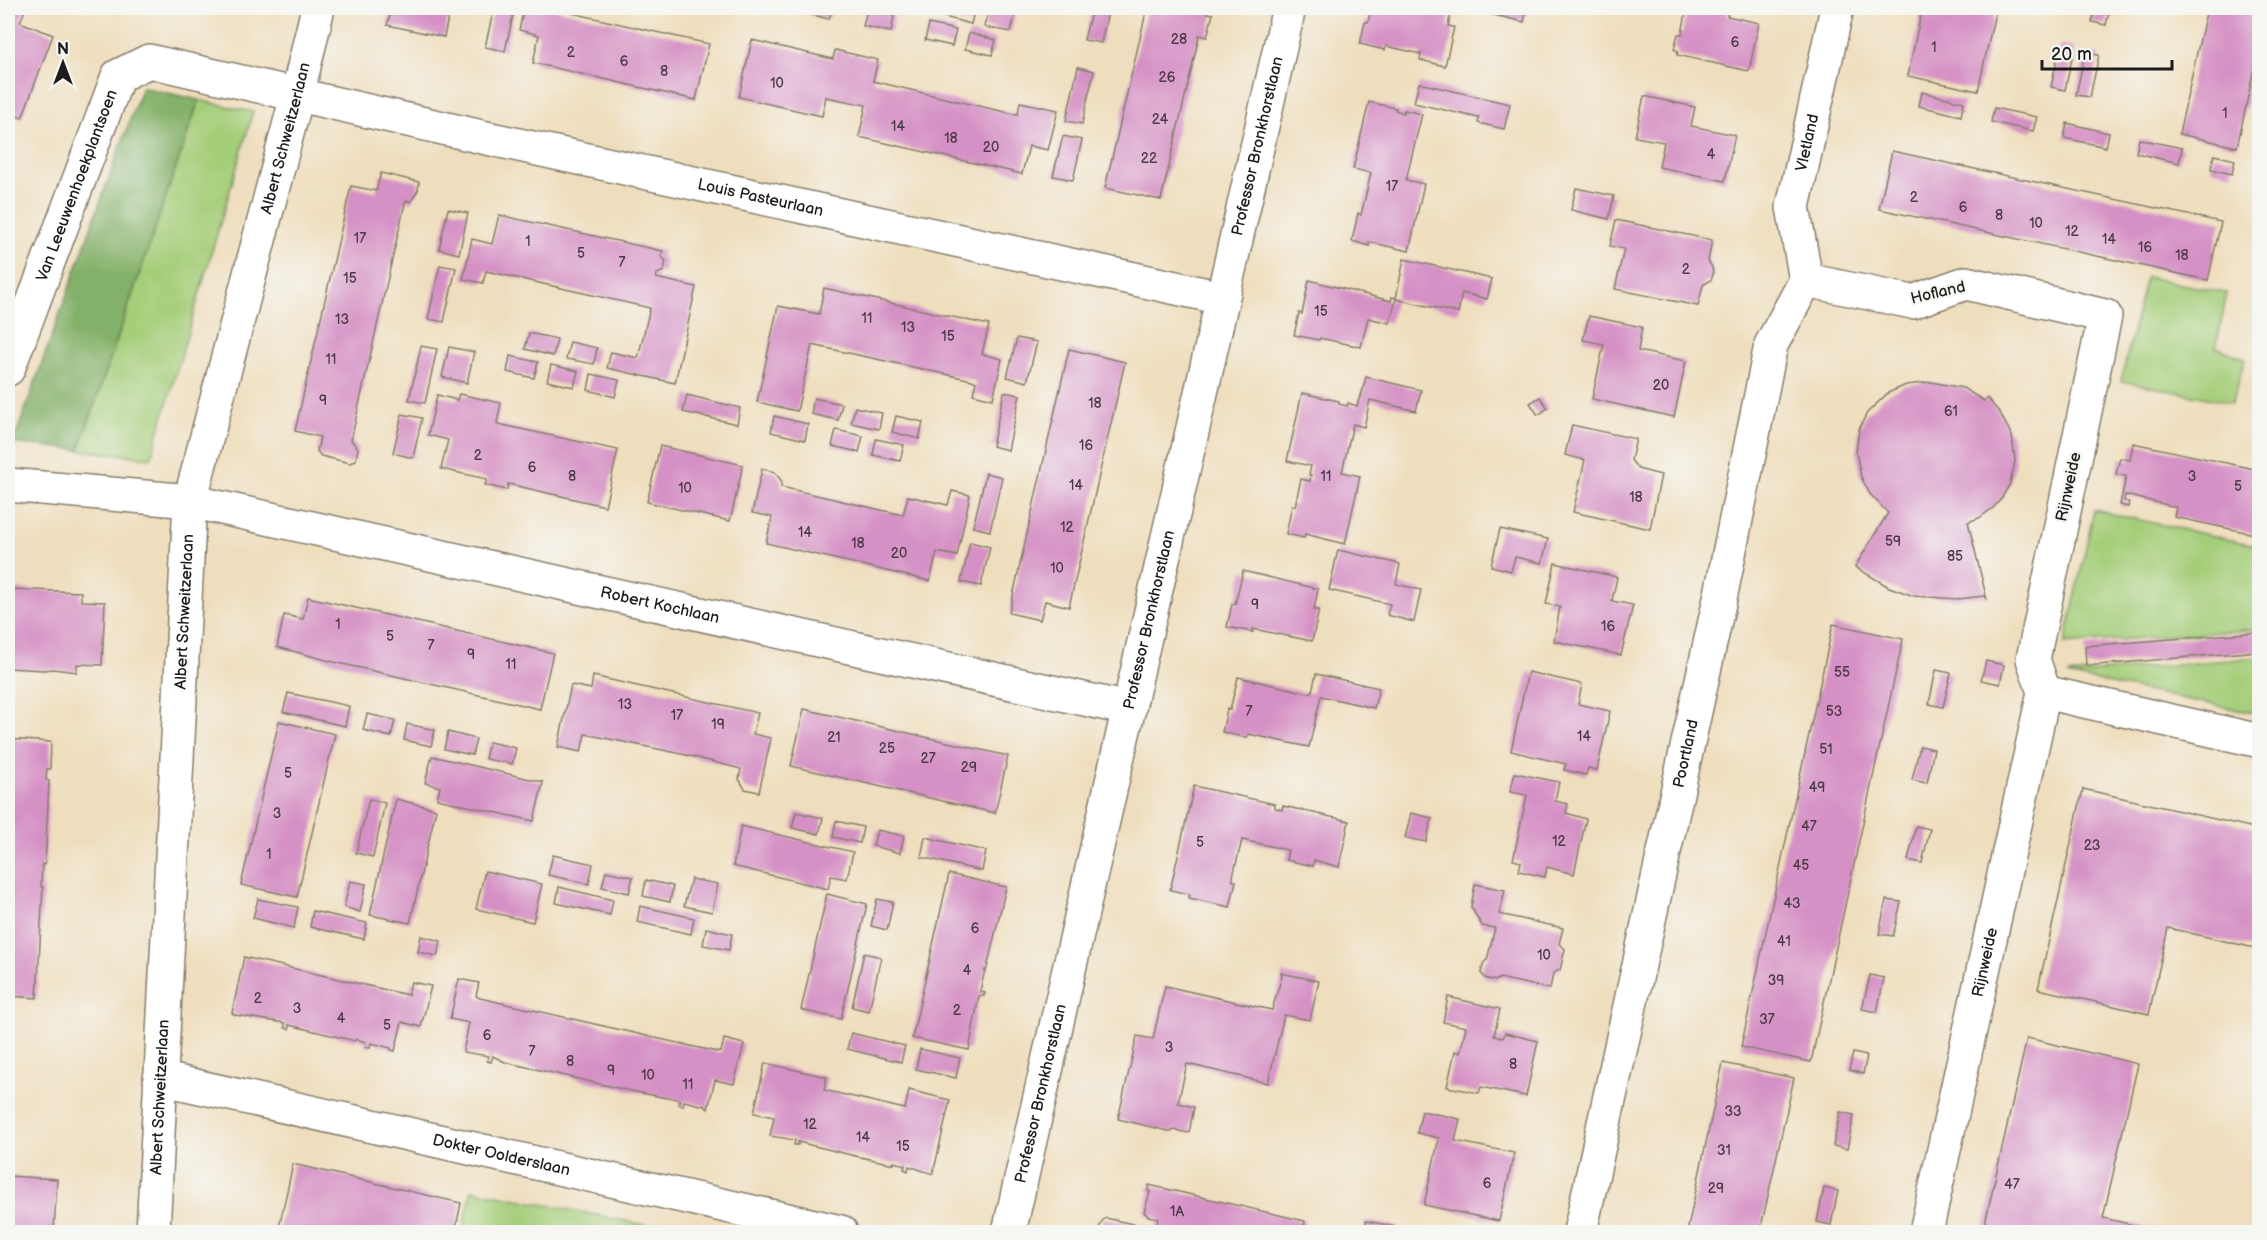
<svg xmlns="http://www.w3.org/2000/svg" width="2267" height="1240" viewBox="0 0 2267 1240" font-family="'Balsamiq Sans',sans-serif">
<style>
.green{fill:#a5ce79;stroke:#60754a;stroke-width:1.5}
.forest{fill:#84b169;stroke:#506642;stroke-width:1.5}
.building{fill:#d591c5}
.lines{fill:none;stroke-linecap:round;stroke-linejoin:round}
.minor-casing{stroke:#867d6c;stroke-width:36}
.minor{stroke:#fff;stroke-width:33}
.labels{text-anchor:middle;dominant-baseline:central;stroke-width:5;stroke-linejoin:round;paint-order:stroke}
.number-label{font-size:14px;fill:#4a3946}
.street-label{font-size:16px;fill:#1c1c1c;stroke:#f6f6f2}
</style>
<rect width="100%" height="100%" fill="#f6f6f2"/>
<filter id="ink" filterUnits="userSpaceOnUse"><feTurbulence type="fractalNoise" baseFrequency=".0167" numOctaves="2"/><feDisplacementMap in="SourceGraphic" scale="12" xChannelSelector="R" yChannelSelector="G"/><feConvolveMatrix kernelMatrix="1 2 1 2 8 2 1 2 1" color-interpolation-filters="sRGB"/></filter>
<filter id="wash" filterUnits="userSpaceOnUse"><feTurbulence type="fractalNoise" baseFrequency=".008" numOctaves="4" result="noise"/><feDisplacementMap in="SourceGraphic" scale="24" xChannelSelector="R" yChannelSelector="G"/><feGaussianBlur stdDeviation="1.35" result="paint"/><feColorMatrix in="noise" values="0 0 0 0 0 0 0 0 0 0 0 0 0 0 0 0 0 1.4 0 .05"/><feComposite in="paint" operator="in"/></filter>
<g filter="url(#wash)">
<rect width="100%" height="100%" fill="#efdebd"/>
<!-- green -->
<g class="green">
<polygon points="199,100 253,112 151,458 79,450"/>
<polygon points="2146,277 2227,293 2216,347 2245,359 2232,403 2121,381"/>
<polygon points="2094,510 2259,546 2259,629 2065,644"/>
<polygon points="2259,657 2259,714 2067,675"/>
<polygon points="472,1190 680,1232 462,1232"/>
</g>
<!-- forest -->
<polygon class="forest" points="142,87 199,100 79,450 13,443"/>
<g id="blocks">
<!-- building -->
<g class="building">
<polygon points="8,8 26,8 20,22 53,35 22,118 8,113"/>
<polygon points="392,8 450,8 444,37 387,25"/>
<polygon points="494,8 514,11 505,51 485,47"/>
<polygon points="524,8 550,8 709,44 696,100 533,63 539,35 519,30"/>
<polygon points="785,8 832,8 829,19"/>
<polygon points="906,8 932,8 931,14"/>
<polygon points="946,8 975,8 971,24 944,17"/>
<polygon points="1092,8 1109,8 1101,43 1084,40"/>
<polygon points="1147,8 1205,8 1208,11 1207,13 1213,14 1207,37 1199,35 1198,41 1161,200 1105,188"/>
<polygon points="1371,8 1452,8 1448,26 1454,27 1445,66 1420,60 1421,54 1386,46 1385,50 1360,44 1365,22 1368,22"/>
<polygon points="1465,8 1527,8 1524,22"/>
<polygon points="1687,8 1729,8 1727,16 1759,23 1749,71 1677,55 1678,51 1674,49 1678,34 1682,34"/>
<polygon points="1922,8 1996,8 1978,91 1908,76"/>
<polygon points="2095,8 2110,8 2106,25 2092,22"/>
<polygon points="2207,8 2259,8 2259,46 2237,147 2179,134"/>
<polygon points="867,10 894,16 891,32 863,26"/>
<polygon points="988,11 1015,16 1011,32 984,27"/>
<polygon points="929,24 956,30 952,46 925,40"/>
<polygon points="969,33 996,40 992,55 965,49"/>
<polygon points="752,40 833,59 835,50 878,60 873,81 957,101 1014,114 1018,114 1020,102 1058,110 1048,150 1029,146 1022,174 859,137 866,105 826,97 822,116 739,97"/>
<polygon points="2060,45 2074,48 2065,90 2051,87"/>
<polygon points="2085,53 2099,55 2090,97 2076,95"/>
<polygon points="1078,67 1094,71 1082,124 1066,121"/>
<polygon points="1419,83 1510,104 1504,129 1478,123 1479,118 1414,103"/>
<polygon points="1922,92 1964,102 1961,116 1919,106"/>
<polygon points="1644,96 1695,107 1691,126 1735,135 1725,181 1659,167 1664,142 1635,137"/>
<polygon points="1369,102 1396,108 1395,110 1404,113 1404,110 1422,114 1406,180 1424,184 1409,251 1369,242 1369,246 1352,241 1358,213 1361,215 1371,173 1353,169"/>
<polygon points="1994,108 2037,117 2033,131 1991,122"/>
<polygon points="2067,123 2109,133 2106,147 2064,138"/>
<polygon points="1063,136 1082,140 1073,180 1053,176"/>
<polygon points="2139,139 2182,148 2179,163 2136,153"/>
<polygon points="1892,151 2221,222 2208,280 1879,209"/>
<polygon points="2214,155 2235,160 2232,174 2211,169"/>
<polygon points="381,173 419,182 418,190 411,202 407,200 405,203 351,440 358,448 356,460 350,463 321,456 317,451 320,437 295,431 351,186 376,191"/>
<polygon points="1576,188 1614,196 1609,219 1571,210"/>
<polygon points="448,209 468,213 459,254 439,249"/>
<polygon points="499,215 663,251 661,256 666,261 664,271 657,274 656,278 696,287 675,383 607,368 611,352 638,358 650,308 486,271 483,283 463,279 472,239 492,244"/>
<polygon points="1616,220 1712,240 1708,261 1712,267 1713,275 1711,280 1703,285 1698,306 1615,289 1624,249 1610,246"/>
<polygon points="1404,259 1492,279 1487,299 1462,293 1458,313 1396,299 1390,323 1368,318 1361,347 1320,338 1319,340 1294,335 1299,313 1302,314 1309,280 1391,301 1392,297 1396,298"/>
<polygon points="440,265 456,268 444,322 428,319"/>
<polygon points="824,288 989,325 982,354 1002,359 993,399 973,394 976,382 972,380 812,345 797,411 757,402 778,306 819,314"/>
<polygon points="1589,316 1642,327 1638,351 1686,361 1674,417 1592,399 1604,344 1583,340"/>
<polygon points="529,333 557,339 553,356 525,349"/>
<polygon points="1017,338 1037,342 1027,382 1007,377"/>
<polygon points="570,342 597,348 594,364 566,359"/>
<polygon points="421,346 437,349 425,403 409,400"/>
<polygon points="449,347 474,352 467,383 442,377"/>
<polygon points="1069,349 1125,362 1069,607 1045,601 1040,620 1009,613"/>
<polygon points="510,356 538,362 534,378 507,372"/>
<polygon points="551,365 578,371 574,387 547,381"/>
<polygon points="591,374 619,380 615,397 588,390"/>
<polygon points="1366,377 1421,390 1416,411 1370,400 1364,427 1353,424 1342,472 1360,476 1345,544 1305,534 1304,538 1286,534 1292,505 1295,506 1301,479 1310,481 1311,475 1309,475 1311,466 1287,461 1302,393 1339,401 1339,404 1347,406 1348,403 1357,406 1360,396 1361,397"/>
<polygon points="1931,382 1963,388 1984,401 1987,398 2000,413 2012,436 2015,461 2010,484 2001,499 1993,508 1979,518 1968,522 1987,600 1984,596 1958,599 1914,596 1889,587 1855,567 1888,513 1870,494 1861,477 1856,452 1859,429 1867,413 1888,393 1906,385"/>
<polygon points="1004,392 1020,395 1008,450 992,446"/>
<polygon points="459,394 501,403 497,423 498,424 618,450 605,506 508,484 507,490 485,485 487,479 441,469 448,440 428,435 437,395 457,400"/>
<polygon points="687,395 740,408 737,424 683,412"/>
<polygon points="1540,397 1548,408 1538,415 1530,403"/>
<polygon points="814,398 842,404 838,420 811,414"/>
<polygon points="855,407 882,413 879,429 851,423"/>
<polygon points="402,414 422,418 413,458 393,453"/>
<polygon points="774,416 808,424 805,440 771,432"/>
<polygon points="896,416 923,422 919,439 892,432"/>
<polygon points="1572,425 1636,439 1631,460 1638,469 1661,475 1650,529 1573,512 1585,460 1565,455"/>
<polygon points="836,430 863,436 859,452 832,446"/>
<polygon points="876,439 904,445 900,461 873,455"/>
<polygon points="2133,443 2259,470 2259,535 2174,517 2176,507 2125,495 2124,501 2129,502 2128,507 2120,505 2126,476 2116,474 2120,458 2130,460"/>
<polygon points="660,446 743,465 730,521 647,502"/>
<polygon points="762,469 775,472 782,482 781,487 903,515 908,496 948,505 952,491 970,495 957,556 937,552 930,581 766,543 772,517 752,513"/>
<polygon points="986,473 1002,477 990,531 973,527"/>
<polygon points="1500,529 1548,539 1542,563 1515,557 1511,571 1491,566"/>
<polygon points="970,542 990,547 981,586 961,582"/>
<polygon points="1338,550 1400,564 1396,584 1421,590 1414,622 1387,615 1390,604 1329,590"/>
<polygon points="1555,563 1617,577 1612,601 1633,605 1621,655 1554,641 1560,607 1546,604"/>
<polygon points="1243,571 1318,589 1314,610 1319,610 1312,641 1253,629 1253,632 1227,627 1232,604 1235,604"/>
<polygon points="8,589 81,592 81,601 105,602 102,665 77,664 77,672 53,669 44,670 8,668"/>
<polygon points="308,597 553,653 540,709 334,662 277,647 284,615 303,619"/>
<polygon points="1833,624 1903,639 1811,1062 1741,1047"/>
<polygon points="2259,632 2259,651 2086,666 2085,646"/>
<polygon points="1986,661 2004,665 2000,684 1981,680"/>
<polygon points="1936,670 1951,673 1943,707 1929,704"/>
<polygon points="1528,672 1582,684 1578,704 1610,711 1597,770 1588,768 1586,775 1564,770 1566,764 1511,751"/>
<polygon points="1316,674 1379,688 1374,708 1321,696 1309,747 1248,734 1247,738 1222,732 1227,709 1230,710 1238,677 1308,693 1312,692"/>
<polygon points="593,676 758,713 753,734 771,738 759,792 745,789 739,779 741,769 682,754 585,734 581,752 558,747 571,685 591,689"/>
<polygon points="288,693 349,706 345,726 283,712"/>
<polygon points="804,709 1008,756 995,813 791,766"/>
<polygon points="367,714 395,720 391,737 363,730"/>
<polygon points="279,721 335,734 297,897 241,885"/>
<polygon points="407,724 435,730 431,746 404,740"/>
<polygon points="448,732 476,739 472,755 444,749"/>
<polygon points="8,739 51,742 50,769 47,769 46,780 49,781 45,865 42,864 41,887 43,887 37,998 8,996"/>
<polygon points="489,742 516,748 512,764 485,759"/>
<polygon points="1920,746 1934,749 1927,783 1912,780"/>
<polygon points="432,756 543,782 534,821 437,799 440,787 425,783"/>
<polygon points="1515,773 1559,782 1555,801 1568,804 1566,813 1586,819 1574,874 1547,867 1545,877 1519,871 1521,862 1513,860 1527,795 1510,792"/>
<polygon points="1194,786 1275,804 1275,808 1282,810 1283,806 1349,821 1339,867 1314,860 1313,866 1286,860 1288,850 1242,840 1233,876 1233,881 1236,881 1230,907 1189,898 1190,894 1170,890"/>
<polygon points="2083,789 2259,829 2259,949 2168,928 2149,1014 2038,989"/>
<polygon points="369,799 385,803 373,857 356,853"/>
<polygon points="396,799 436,809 410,923 370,915"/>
<polygon points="796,812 823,818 819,834 792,828"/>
<polygon points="1411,813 1432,818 1426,842 1405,838"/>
<polygon points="836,821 863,827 860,843 833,837"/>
<polygon points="741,826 853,852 847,879 831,876 828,889 733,866"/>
<polygon points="1916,826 1930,829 1922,863 1908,860"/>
<polygon points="877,830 904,836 900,853 873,846"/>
<polygon points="925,837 986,851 982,871 921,857"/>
<polygon points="553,855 593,864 589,884 548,875"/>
<polygon points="485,871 542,884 533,922 476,909"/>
<polygon points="606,871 633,877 629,893 602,887"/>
<polygon points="949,874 1006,887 987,968 986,971 985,970 980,991 985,993 984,996 979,996 969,1050 912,1038"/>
<polygon points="691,879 718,884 712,912 684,906"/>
<polygon points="646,880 673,886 670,902 643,896"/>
<polygon points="350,881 366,884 360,912 344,907"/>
<polygon points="1475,884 1505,890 1499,914 1563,928 1559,944 1565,949 1560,970 1553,973 1550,989 1500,978 1495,981 1485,978 1481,973 1484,962 1487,960 1495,928 1482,926 1471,907"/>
<polygon points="559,887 613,900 610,915 556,903"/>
<polygon points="827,894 867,904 841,1019 801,1010"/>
<polygon points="258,899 298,907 294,928 253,918"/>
<polygon points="877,899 893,902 887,930 871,926"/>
<polygon points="1886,900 1901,902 1893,936 1879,934"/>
<polygon points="640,906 694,918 691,934 637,922"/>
<polygon points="313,911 367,923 364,939 310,927"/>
<polygon points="706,928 732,934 729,950 703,945"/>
<polygon points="421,936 441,941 437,956 418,952"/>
<polygon points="864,953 881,957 869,1011 852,1007"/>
<polygon points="244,957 408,995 411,982 431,986 421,1027 402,1022 395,1051 391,1050 391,1048 371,1043 370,1048 365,1047 366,1042 356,1039 355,1041 289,1025 289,1029 285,1028 285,1023 235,1015 232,1013"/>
<polygon points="1281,973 1319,981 1310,1020 1284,1015 1268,1083 1187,1064 1178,1103 1194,1107 1189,1133 1173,1130 1172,1132 1118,1119 1137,1036 1153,1039 1165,986 1272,1010 1282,976"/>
<polygon points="1870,975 1884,978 1877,1012 1862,1009"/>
<polygon points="459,979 479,983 476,996 480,998 599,1025 717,1052 721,1052 724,1039 744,1044 734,1084 715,1080 708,1109 705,1106 684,1101 683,1106 679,1104 680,1100 669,1097 667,1098 626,1090 505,1062 493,1056 491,1062 487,1061 489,1056 463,1052 469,1023 450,1019"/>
<polygon points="1448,997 1500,1009 1494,1036 1503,1038 1505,1033 1538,1041 1526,1096 1481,1087 1479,1093 1447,1087 1455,1051 1460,1053 1466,1027 1443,1022"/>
<polygon points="851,1033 905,1046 901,1062 847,1049"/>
<polygon points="2027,1038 2138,1064 2103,1218 2164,1232 1983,1232"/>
<polygon points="920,1049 960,1058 956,1078 916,1069"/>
<polygon points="1853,1053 1867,1056 1863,1074 1849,1070"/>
<polygon points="765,1063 827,1077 824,1090 905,1109 909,1090 950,1100 933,1174 909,1166 908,1171 904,1169 905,1165 894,1162 894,1164 855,1156 798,1142 798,1145 794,1145 795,1140 770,1136 774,1117 754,1113"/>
<polygon points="1723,1063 1794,1078 1760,1232 1687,1232"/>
<polygon points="1422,1111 1460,1119 1455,1141 1514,1153 1499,1221 1424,1205 1439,1138 1417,1133"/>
<polygon points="1840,1112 1854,1115 1847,1149 1833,1146"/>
<polygon points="293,1164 461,1203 455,1232 278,1232"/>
<polygon points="8,1176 57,1179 54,1232 8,1232"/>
<polygon points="1149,1185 1305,1221 1303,1232 1097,1232 1103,1220 1106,1218 1156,1229 1158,1218 1148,1216 1144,1212 1150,1192 1148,1191"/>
<polygon points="1824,1188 1838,1191 1831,1225 1817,1222"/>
<polygon points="1366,1221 1399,1227 1398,1232 1364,1232"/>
</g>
</g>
</g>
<g filter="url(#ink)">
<use href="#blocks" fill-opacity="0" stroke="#867d6c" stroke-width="1.5"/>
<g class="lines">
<!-- minor casing -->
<g class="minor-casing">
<g id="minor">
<polyline points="1806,280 1912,302 1966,283 2105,316 2033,659 2044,692 2260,741"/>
<path id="s1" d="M 1806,280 L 1793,207 L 1837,8"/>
<path id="s2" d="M 8,369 L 118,76 L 149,61 L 491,139 L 1222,298"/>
<path id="s3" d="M 8,485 L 190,501 L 1129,709"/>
<path id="s4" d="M 160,1078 L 841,1232"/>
<path id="s5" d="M 153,1232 L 190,501 L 297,96 L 318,8"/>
<path id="s6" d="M 1009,1232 L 1289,8"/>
<path id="s7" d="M 1580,1232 L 1721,594 L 1771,345 L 1806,280"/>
<path id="s8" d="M 1926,1232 L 2044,692"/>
</g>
</g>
<!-- minor -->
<use href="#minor" class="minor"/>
</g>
</g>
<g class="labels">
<!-- number labels -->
<g class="number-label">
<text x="1179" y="39">28</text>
<text x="1735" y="42">6</text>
<text x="1934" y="47">1</text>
<text x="571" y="52">2</text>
<text x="624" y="61">6</text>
<text x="664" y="71">8</text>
<text x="1167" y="77">26</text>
<text x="777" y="83">10</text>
<text x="2225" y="113">1</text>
<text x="1160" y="119">24</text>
<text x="898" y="126">14</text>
<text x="951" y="138">18</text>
<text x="991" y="147">20</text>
<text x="1711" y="154">4</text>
<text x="1149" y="158">22</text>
<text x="1392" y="186">17</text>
<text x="1914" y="197">2</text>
<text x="1963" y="207">6</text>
<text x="1999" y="215">8</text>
<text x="2036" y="223">10</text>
<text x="2072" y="231">12</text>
<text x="360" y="238">17</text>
<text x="2109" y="239">14</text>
<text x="528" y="241">1</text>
<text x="2145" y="247">16</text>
<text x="581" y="253">5</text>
<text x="2182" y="255">18</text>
<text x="622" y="262">7</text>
<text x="1686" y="269">2</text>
<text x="350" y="278">15</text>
<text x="1321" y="311">15</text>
<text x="867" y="318">11</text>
<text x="342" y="319">13</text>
<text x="908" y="327">13</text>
<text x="948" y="336">15</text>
<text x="331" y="359">11</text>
<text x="1661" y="385">20</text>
<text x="323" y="400">9</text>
<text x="1095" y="403">18</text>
<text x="1951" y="411">61</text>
<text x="1086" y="445">16</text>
<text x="478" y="455">2</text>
<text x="532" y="467">6</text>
<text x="572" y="476">8</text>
<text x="1326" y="476">11</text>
<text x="2192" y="476">3</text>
<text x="1076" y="485">14</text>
<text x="2238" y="486">5</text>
<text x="685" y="488">10</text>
<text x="1636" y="497">18</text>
<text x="1067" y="527">12</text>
<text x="805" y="532">14</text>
<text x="1893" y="541">59</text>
<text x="858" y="543">18</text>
<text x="899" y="553">20</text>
<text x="1955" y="556">85</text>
<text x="1057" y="568">10</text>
<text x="1255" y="604">9</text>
<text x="338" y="624">1</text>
<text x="1608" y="626">16</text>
<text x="390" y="636">5</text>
<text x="431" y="645">7</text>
<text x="471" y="654">9</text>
<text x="511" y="664">11</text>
<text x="1842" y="672">55</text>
<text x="625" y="704">13</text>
<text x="1249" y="711">7</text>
<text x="1834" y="711">53</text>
<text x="677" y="715">17</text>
<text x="718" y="724">19</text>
<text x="1584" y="736">14</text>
<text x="834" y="737">21</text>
<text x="887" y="748">25</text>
<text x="1826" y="749">51</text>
<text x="928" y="758">27</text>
<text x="969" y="767">29</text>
<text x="288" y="773">5</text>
<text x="1817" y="787">49</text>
<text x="277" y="813">3</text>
<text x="1809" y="826">47</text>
<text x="1559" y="841">12</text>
<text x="1200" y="842">5</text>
<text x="2092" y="845">23</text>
<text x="269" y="854">1</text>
<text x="1801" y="865">45</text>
<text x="1792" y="903">43</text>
<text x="975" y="928">6</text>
<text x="1784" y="941">41</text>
<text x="1544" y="955">10</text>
<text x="967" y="970">4</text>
<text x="1776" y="980">39</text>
<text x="258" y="998">2</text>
<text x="297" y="1008">3</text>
<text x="957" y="1010">2</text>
<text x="341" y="1018">4</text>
<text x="1767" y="1019">37</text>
<text x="387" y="1025">5</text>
<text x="487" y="1035">6</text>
<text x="1169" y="1047">3</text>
<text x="532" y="1051">7</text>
<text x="570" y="1061">8</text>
<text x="1513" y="1064">8</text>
<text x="611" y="1070">9</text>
<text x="648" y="1075">10</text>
<text x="688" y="1084">11</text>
<text x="1733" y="1111">33</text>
<text x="810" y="1124">12</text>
<text x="863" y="1137">14</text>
<text x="903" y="1146">15</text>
<text x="1724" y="1150">31</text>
<text x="1487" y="1183">6</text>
<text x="2012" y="1184">47</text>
<text x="1716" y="1188">29</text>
<text x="1177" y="1211">1A</text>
</g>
<!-- street labels -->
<g class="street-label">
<text stroke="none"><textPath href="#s5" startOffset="1107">Albert Schweitzerlaan</textPath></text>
<text stroke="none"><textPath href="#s1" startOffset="140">Vletland</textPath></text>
<text stroke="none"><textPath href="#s6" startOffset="1114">Professor Bronkhorstlaan</textPath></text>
<text stroke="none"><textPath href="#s2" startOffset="196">Van Leeuwenhoekplantsoen</textPath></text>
<text stroke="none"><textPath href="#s2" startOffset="974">Louis Pasteurlaan</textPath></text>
<text transform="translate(1938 293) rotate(-13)">Hofland</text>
<text transform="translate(2069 487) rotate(-78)">Rijnweide</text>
<text stroke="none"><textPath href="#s3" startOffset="664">Robert Kochlaan</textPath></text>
<text stroke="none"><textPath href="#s5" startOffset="621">Albert Schweitzerlaan</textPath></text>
<text stroke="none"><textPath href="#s6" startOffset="628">Professor Bronkhorstlaan</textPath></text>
<text stroke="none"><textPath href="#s7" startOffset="490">Poortland</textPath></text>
<text stroke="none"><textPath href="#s8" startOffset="276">Rijnweide</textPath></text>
<text stroke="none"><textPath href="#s6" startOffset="142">Professor Bronkhorstlaan</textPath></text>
<text stroke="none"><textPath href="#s5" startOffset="135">Albert Schweitzerlaan</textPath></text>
<text stroke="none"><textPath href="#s4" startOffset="350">Dokter Oolderslaan</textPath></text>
</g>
</g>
<!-- margin -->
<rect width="2267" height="1240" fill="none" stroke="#f6f6f2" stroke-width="30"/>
<!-- north arrow -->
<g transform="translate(63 63)" stroke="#f6f6f2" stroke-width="4.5" paint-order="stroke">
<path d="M0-4.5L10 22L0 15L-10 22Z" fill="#1c1c1c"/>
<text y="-9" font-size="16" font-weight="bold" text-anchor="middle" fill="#1c1c1c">N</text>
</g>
<!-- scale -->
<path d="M2042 60v9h130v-9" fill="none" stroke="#1c1c1c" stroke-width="3"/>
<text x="2051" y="60" font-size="18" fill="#1c1c1c" stroke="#f6f6f2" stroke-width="4.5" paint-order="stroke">20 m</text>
</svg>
